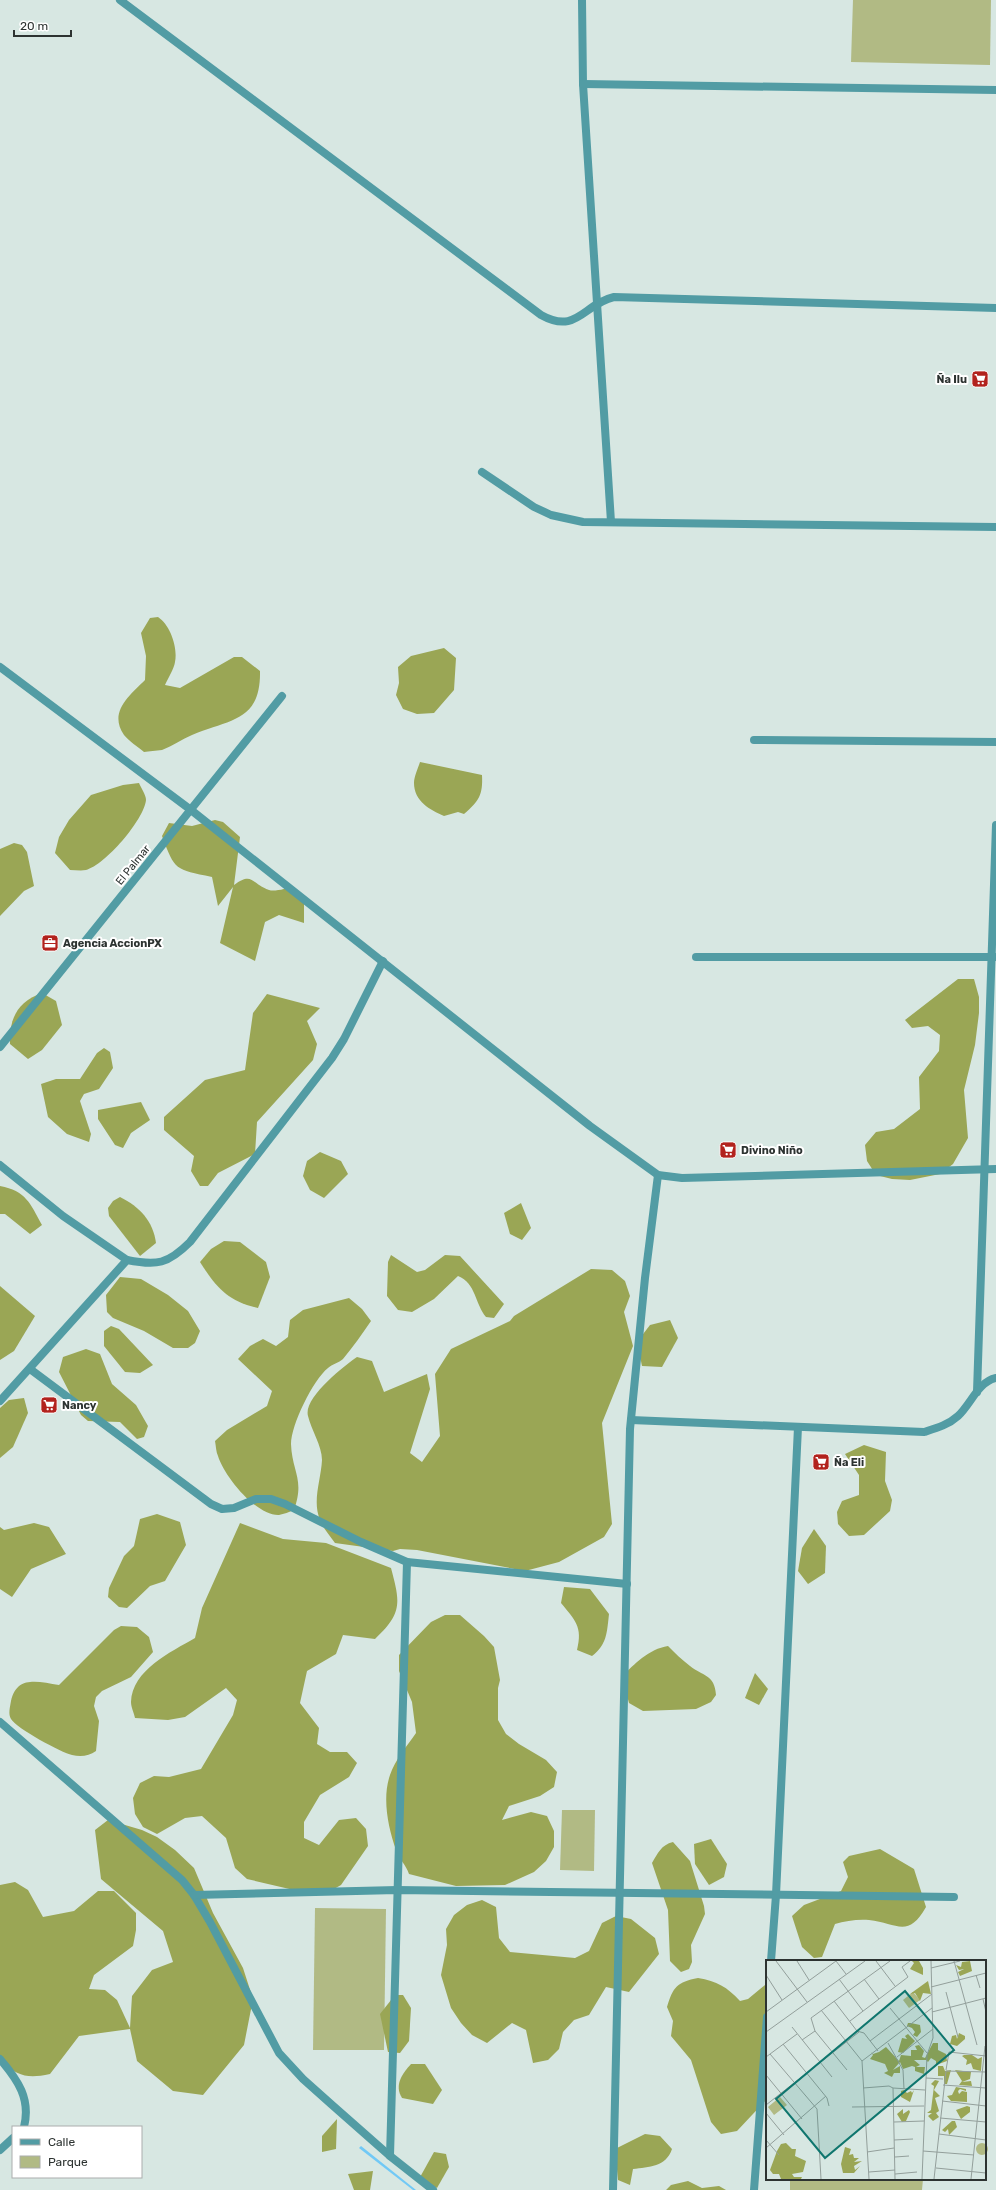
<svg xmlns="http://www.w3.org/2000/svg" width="996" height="2190" viewBox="0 0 996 2190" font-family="Rubik,sans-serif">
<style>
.green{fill:#b1ba84}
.forest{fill:#9aa655}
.water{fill:#71c9f6}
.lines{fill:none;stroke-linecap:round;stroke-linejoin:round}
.minor{stroke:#529ca4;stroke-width:8}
.labels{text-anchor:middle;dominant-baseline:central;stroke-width:4;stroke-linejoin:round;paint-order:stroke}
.poi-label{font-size:11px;font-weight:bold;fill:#2d3331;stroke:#fff;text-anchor:start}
.street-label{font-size:11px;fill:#2d3331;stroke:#fff}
.inset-road{fill:none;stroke:#939f9b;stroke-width:1}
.view{fill:#0f766e;fill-opacity:0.15;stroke:#0f766e;stroke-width:2}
.inset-edge{fill:none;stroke:#2d3331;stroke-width:2}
</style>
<rect width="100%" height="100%" fill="#d7e7e2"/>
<!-- green -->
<g class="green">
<polygon points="853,0 991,0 990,65 851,62"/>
<polygon points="562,1810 595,1810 594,1871 560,1870"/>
<polygon points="315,1908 386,1909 384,2050 313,2050"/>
<polygon points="790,2179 923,2179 922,2190 790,2190"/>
</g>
<!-- forest -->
<g class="forest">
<path d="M 158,617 C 170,625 178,647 175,662 C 174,669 168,678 165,685 L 180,688 L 234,657 L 242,657 L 260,671 C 261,722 230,719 192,735 C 182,739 173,746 162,750 C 156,751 149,751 144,752 C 138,747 129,741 124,735 C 108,712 130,695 145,680 L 146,656 L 141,633 L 150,618 Z"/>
<polygon points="444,648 456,658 454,690 434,713 417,714 403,709 396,695 399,683 398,667 411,656"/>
<path d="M 420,762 L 482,775 C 483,795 479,801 464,814 L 458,812 L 444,816 C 430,810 414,801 414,783 C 414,777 418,768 420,762 Z"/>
<path d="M 139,783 C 141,788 146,795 146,800 C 144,820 105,865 86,870 C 81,871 75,870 70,870 L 55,853 L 59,837 L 69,820 L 91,795 L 123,785 Z"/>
<path d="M 215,820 L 223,822 L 240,837 L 234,885 C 253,871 251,884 269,890 C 275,892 287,888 294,887 L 304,900 L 304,923 L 279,915 L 265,922 L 255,961 L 220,943 L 233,887 L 218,906 L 212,877 C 175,869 175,871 162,836 L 169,823 L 192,826 Z"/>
<polygon points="14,843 22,845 27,852 34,886 24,891 0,916 0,849"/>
<polygon points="958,979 974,979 979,997 979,1013 975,1045 964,1090 968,1138 953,1164 940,1174 910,1180 892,1179 876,1175 867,1161 865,1145 876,1132 894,1129 920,1109 919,1077 939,1051 940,1035 928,1026 912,1028 905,1020"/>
<path d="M 42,993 L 56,1001 L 62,1025 L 42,1050 L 28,1059 L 10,1044 C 9,1019 17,1002 42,993 Z"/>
<polygon points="267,994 320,1008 307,1021 317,1044 313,1060 257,1122 255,1154 218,1173 208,1186 200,1186 191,1171 194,1156 164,1130 164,1117 205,1080 245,1070 253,1013"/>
<polygon points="104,1048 110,1052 113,1068 99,1089 84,1094 80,1101 91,1134 89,1142 67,1134 48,1117 41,1084 56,1079 80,1079 97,1053"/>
<polygon points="141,1102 150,1120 131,1133 123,1148 115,1145 98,1119 98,1110"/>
<polygon points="320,1152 341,1161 348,1174 324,1198 310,1190 303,1176 307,1161"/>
<path d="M 0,1186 C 26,1191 30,1203 42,1225 L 30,1234 L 5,1214 L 0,1214 Z"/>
<path d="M 120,1197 C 140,1207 153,1221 156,1243 L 140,1256 L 109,1216 L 108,1208 L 113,1201 Z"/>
<polygon points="521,1203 531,1228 522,1240 510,1234 504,1213"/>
<path d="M 224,1241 L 240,1242 L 266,1262 L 270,1277 L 258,1308 C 227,1301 216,1287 200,1262 L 211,1249 Z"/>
<path d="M 391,1255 L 417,1272 L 425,1270 L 445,1255 L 460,1256 L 504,1304 L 494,1318 L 486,1317 C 475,1304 476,1283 458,1276 L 434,1299 L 412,1312 L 398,1310 L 387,1296 L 388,1262 Z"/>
<path d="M 591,1269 L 612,1270 L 625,1281 L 630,1296 L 624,1312 L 633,1346 L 602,1423 L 612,1524 L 604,1537 L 559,1562 L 525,1571 L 417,1550 L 400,1549 L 393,1551 L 335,1543 C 330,1536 323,1528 320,1520 C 312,1501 321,1480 322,1460 C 322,1446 311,1429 308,1416 C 303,1398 344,1366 357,1357 L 372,1361 L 384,1392 L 427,1374 L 430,1389 L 410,1453 L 422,1462 L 440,1436 L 435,1374 L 451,1349 L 510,1321 L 514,1316 Z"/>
<polygon points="120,1277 141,1279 168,1295 188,1311 200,1331 195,1343 188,1348 173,1348 144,1331 113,1318 107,1312 106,1295"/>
<polygon points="0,1286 35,1316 14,1351 0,1360"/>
<path d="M 349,1298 L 362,1309 L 371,1321 C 362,1334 353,1347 343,1359 C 339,1363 332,1364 328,1368 C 313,1380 291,1425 291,1444 C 292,1472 305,1479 294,1510 C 289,1512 284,1514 279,1515 C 256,1516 224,1476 218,1456 C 216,1452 216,1446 215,1441 L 227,1430 L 267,1406 L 272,1391 L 238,1359 L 250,1346 L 263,1339 L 276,1346 L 288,1337 L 290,1320 L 303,1310 Z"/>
<polygon points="670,1320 678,1338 662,1367 642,1366 637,1342 650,1325"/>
<polygon points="111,1326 119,1329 153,1365 140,1373 125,1372 104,1346 104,1331"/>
<polygon points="86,1349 100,1354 112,1384 136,1405 148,1426 144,1437 137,1439 120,1422 88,1421 81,1415 59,1372 63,1357"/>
<polygon points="24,1398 28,1413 13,1447 0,1458 0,1408 9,1400"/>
<polygon points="864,1445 886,1452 885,1481 892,1500 890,1511 864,1535 849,1536 838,1524 837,1512 842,1501 859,1495 859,1475 845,1454"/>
<polygon points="157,1514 180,1522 186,1545 165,1581 150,1586 127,1608 119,1607 108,1597 109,1588 124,1556 134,1546 140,1519"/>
<polygon points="34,1523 49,1527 66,1554 31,1569 12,1597 0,1589 0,1527 4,1530"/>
<path d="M 240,1523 L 283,1539 L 326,1543 L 391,1568 C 400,1602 403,1613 375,1639 L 343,1635 L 336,1654 L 307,1671 L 300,1703 L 319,1728 L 317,1744 L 330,1752 L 347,1752 L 357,1763 L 349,1777 L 320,1795 L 304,1822 L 304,1838 L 319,1845 L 339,1820 L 356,1818 L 366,1829 L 368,1846 L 341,1885 L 327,1893 L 311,1894 L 247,1879 L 235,1868 L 226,1838 L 202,1816 L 185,1818 L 157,1834 L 143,1827 L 135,1814 L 133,1798 L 140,1783 L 154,1776 L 169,1777 L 201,1769 L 233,1715 L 237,1700 L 226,1688 L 185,1717 L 168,1720 L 135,1718 C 134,1713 131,1707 131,1702 C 132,1670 171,1652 195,1638 L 202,1608 Z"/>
<polygon points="814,1529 826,1546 825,1573 808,1584 798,1571 802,1548"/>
<path d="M 564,1587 L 590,1589 L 609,1614 C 607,1632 607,1645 592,1656 L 577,1650 C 583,1627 575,1620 561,1603 Z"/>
<path d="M 445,1615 L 460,1615 L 484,1636 L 494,1647 L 500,1680 L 498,1688 L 498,1720 L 506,1734 L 519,1744 L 546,1760 L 557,1772 L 554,1787 L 540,1796 L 509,1806 L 502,1820 L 531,1812 L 547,1816 L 554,1831 L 554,1847 L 546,1861 L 534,1872 L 505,1885 L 456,1886 L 409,1874 C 406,1865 399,1859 396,1850 C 388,1827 382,1798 390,1775 C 395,1760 407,1746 416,1733 L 412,1702 L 399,1671 L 399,1655 L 431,1622 Z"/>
<path d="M 121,1626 L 137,1627 L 149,1637 L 153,1652 L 131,1677 L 102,1691 L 96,1697 L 94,1706 L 99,1721 L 96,1751 C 89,1756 81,1757 72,1755 C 62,1753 16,1728 11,1719 C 8,1714 10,1707 11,1701 C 17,1675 38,1682 59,1685 L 114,1630 Z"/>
<path d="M 668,1646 C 675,1653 682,1660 690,1666 C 702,1676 715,1674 716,1695 L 711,1702 L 696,1709 L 643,1711 L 629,1703 L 622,1677 C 634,1664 649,1649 668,1646 Z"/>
<polygon points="755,1673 768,1689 759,1705 745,1698"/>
<path d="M 108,1820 L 142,1830 L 157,1837 L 175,1850 L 194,1868 L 213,1913 L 243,1968 L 253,1999 L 244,2045 L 203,2095 L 173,2091 L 137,2061 L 130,2029 L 79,2036 L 50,2074 C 27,2079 19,2076 0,2062 L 0,1885 L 15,1882 L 28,1890 L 43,1917 L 74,1911 L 98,1891 L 114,1891 L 136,1913 L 136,1930 L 133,1946 L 94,1975 L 89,1989 L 105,1990 L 117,2000 L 130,2028 L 132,1996 L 152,1970 L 173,1962 L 163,1931 L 101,1879 L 95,1830 Z"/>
<polygon points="711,1839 727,1864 724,1877 709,1885 695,1864 694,1844"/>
<path d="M 673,1842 L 690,1861 L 704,1906 L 705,1914 L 691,1945 L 692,1962 L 689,1969 L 681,1972 L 670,1961 L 668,1910 L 652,1863 C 658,1853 661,1845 673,1842 Z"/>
<path d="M 880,1849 L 914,1869 L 926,1907 C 908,1939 897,1923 869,1920 C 858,1919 845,1921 835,1924 L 822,1957 L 814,1958 L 802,1947 L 792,1916 L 804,1905 L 841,1891 L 848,1877 L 843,1862 L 849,1856 Z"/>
<polygon points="482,1900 496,1907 499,1938 510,1952 575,1958 589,1951 602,1923 616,1916 631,1919 655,1938 659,1954 629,1992 606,1987 589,2015 574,2020 563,2032 559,2049 548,2060 533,2063 526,2030 512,2023 487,2043 472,2035 461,2023 451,2008 441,1975 447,1945 446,1929 454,1915 467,1905"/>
<path d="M 698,1978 C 717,1981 727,1987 740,2001 L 748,1999 L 765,1985 L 767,1986 L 767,2099 L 737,2131 L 721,2134 L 711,2122 L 691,2060 L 671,2036 L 673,2021 L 667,2007 C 673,1987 677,1982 698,1978 Z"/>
<polygon points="395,1995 403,1995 411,2008 409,2041 400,2053 388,2052 380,2014"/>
<path d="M 411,2064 L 425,2064 L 442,2090 L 433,2104 L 402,2098 C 394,2085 402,2074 411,2064 Z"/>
<polygon points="337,2119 336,2149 322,2152 322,2136"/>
<path d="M 645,2134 L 660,2136 L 672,2149 C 666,2167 649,2167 633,2169 L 630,2185 L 618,2180 L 615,2149 Z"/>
<polygon points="434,2152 446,2154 449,2167 437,2188 419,2179"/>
<polygon points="373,2171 370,2190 354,2190 348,2174"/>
<polygon points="688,2181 702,2188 719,2186 726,2190 666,2190 671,2185"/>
</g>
<!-- water -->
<polygon class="water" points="361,2146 416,2190 413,2190 359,2148"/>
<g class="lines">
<!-- minor -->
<g class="minor">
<path d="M 120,0 L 541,315 C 577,335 583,304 614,297 L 996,308"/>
<polyline points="582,0 583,84 611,522"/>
<polyline points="583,84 996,90"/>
<polyline points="482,472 534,507 551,515 583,522 996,527"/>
<polyline points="0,667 191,810 590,1126 658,1175 682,1178 996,1169"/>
<polyline points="754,740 996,742"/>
<polyline points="696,957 995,957"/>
<polyline points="0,1047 282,696"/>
<polyline points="0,1165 63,1216 127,1260"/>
<polyline points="30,1369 211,1504 222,1509 234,1508 256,1499 271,1499 285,1504 361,1542 407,1562 627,1584"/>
<polyline points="977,1392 996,825"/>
<path d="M 0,1401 L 127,1260 C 157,1266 168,1264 190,1242 L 332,1058 L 344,1039 L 383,961"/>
<path d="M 631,1420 L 924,1432 C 937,1428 948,1425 958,1416 C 971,1404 978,1382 996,1378"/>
<polyline points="0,1722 182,1880 194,1895 210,1922 279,2053 303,2079 331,2104 390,2156 433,2190"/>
<polyline points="194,1895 397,1890 954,1897"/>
<polyline points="771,1961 776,1895 798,1427"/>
<path d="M 0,2059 C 18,2080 31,2099 24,2127"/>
<polyline points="0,2150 13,2138"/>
<polyline points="390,2156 407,1562"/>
<polyline points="613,2190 630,1429 645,1278 658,1175"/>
<polyline points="754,2190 767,2017"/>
</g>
</g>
<!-- icons -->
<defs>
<g id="supermarket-square" transform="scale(0.9)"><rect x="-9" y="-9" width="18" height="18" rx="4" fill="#b2221d" stroke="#fff"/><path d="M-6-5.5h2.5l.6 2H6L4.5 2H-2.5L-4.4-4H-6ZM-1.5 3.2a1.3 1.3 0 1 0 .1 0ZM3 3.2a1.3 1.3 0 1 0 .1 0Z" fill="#fff"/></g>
<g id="office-square" transform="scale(0.9)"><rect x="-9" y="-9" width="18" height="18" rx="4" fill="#b2221d" stroke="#fff"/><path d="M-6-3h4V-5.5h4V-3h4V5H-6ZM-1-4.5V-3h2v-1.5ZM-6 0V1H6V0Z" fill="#fff"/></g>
</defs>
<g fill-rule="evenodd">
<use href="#supermarket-square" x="980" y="379"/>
<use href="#office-square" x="50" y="943"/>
<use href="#supermarket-square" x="728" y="1150"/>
<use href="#supermarket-square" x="49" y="1405"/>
<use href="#supermarket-square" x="821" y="1462"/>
</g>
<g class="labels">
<!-- poi labels -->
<g class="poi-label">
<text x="967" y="379" text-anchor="end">Ña Ilu</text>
<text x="63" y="943">Agencia AccionPX</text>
<text x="741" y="1150">Divino Niño</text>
<text x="62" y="1405">Nancy</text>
<text x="834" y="1462">Ña Eli</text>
</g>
<!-- street labels -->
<g class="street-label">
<text transform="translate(133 865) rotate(-51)">El Palmar</text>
</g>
</g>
<!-- overview -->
<g transform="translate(766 1960)">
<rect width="220" height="220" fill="#d7e7e2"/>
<path d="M 147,32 L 154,40 L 143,48 L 137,40 ZM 14,137 L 21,145 L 8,155 L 2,147 ZM210 189a6 6 0 1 1 12 0a6 6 0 1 1-12 0Z" fill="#b1ba84"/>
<path d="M 146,1 L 153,1 L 157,8 L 157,15 L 144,9 L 148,3 ZM 204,1 L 206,11 L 194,16 L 192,12 L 198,9 L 193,10 L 190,5 L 195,7 L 196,2 ZM 162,21 L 165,34 L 157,33 L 154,41 L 149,33 L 144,34 ZM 145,63 L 154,65 L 155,72 L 151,77 L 147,75 L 149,72 L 146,68 L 141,66 L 142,63 ZM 193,73 L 199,76 L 199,79 L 191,86 L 184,84 L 186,76 L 190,75 L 191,79 ZM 142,74 L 149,81 L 137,93 L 132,92 L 136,78 L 141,79 L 139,76 ZM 167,83 L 172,83 L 172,90 L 180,94 L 181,101 L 170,105 L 170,101 L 165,98 L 162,102 L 160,100 L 148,100 L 154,105 L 150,107 L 159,107 L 158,114 L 149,111 L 149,107 L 146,106 L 137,109 L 134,102 L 127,110 L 134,106 L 134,113 L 128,113 L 126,117 L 118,113 L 122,111 L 119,104 L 104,99 L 107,95 L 105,92 L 107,94 L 113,92 L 120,87 L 133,101 L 135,95 L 145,96 L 145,90 L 151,90 L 149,86 L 153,85 L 158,91 L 156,97 L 159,98 ZM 198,95 L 206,95 L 212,99 L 216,97 L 215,111 L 207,109 L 205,103 L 200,105 L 201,100 L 196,96 ZM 172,106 L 177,106 L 179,111 L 185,110 L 181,124 L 178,124 L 178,116 L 172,116 ZM 189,110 L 205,112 L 204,119 L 196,122 L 205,121 L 206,126 L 193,125 L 196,121 ZM 169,120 L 173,121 L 168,130 L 174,136 L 169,138 L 173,151 L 170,153 L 173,157 L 167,161 L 162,156 L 166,153 L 161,153 L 165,150 L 168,126 L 165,124 ZM 190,127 L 200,129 L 200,131 L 194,129 L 192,131 L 193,134 L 196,131 L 201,132 L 201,142 L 185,141 L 181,136 L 186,135 ZM 138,130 L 141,133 L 145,131 L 146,133 L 148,130 L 144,142 L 135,137 L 135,131 ZM 201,146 L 204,147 L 204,152 L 195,159 L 190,150 ZM 137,149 L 137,154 L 143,150 L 144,152 L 140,161 L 136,162 L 131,154 ZM 186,161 L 189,161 L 191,167 L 183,175 L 182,169 L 179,172 L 176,170 ZM 20,183 L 26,189 L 30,189 L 29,196 L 40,201 L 37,212 L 26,214 L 28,217 L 36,217 L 35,219 L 15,219 L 13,214 L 7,214 L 4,210 L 11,191 L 15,184 ZM 79,187 L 85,189 L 83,195 L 87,194 L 88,198 L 93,198 L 88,202 L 96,201 L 88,206 L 89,210 L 94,206 L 88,213 L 77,213 L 75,204 Z" fill="#9aa655"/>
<path class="inset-road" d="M 10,1 L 41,42M 31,1 L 43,20M 70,1 L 80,14M 110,1 L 129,26M 188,1 L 211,85M 165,8 L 194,1M 0,15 L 16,40M 210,15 L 214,28M 73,19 L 97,51M 98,19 L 113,39M 165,27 L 220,13M 180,32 L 192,77M 217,39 L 220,52M 68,41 L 91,71 L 98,73 L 112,91M 124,48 L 161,93M 55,50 L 96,101 L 103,219M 0,52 L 70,1M 166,52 L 220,38M 84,61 L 142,17 L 136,7 L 144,1M 26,67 L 66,117M 0,72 L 99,1M 36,80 L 49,71M 104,81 L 166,34M 122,83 L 137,110 L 138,129M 17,84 L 61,138 L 63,146M 4,94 L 51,149 L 55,219M 0,97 L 31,74M 131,97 L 167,69M 96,101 L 166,48M 81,110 L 49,71 L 45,58 L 124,1M 180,110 L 183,92 L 220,96M 0,115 L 36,159M 160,118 L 177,119M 177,125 L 220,128M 97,128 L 123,126 L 127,128 L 159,130M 127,128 L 129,219M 176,141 L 220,146M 0,145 L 93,72M 86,147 L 158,146M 0,153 L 18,175M 174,158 L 220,162M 128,162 L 158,161M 173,174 L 220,180M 0,180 L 13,195M 128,180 L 147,179M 0,188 L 60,136M 157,191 L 208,195M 101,192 L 128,188M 129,197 L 143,196M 170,208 L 220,213M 103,212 L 129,210M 129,214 L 151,212M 156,219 L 161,95 L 167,78 L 165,1M 168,219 L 180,111 L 220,112M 205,219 L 219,86"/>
<path class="view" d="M 139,31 L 188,90 L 59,198 L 10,139 Z"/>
<rect width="220" height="220" class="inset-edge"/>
</g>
<!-- legend -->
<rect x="12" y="2126" width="130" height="52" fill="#ffffff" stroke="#abadad"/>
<rect x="20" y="2139" width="20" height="6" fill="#529ca4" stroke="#abadad"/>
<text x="48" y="2146" font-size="12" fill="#2d3331">Calle</text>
<rect x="20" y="2156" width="20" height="12" fill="#b1ba84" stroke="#abadad"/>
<text x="48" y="2166" font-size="12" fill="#2d3331">Parque</text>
<!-- scale -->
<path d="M14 30v6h57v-6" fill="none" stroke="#2d3331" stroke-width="2"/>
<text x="20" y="30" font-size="12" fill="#2d3331" stroke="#ffffff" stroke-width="3" paint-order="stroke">20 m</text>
</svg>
